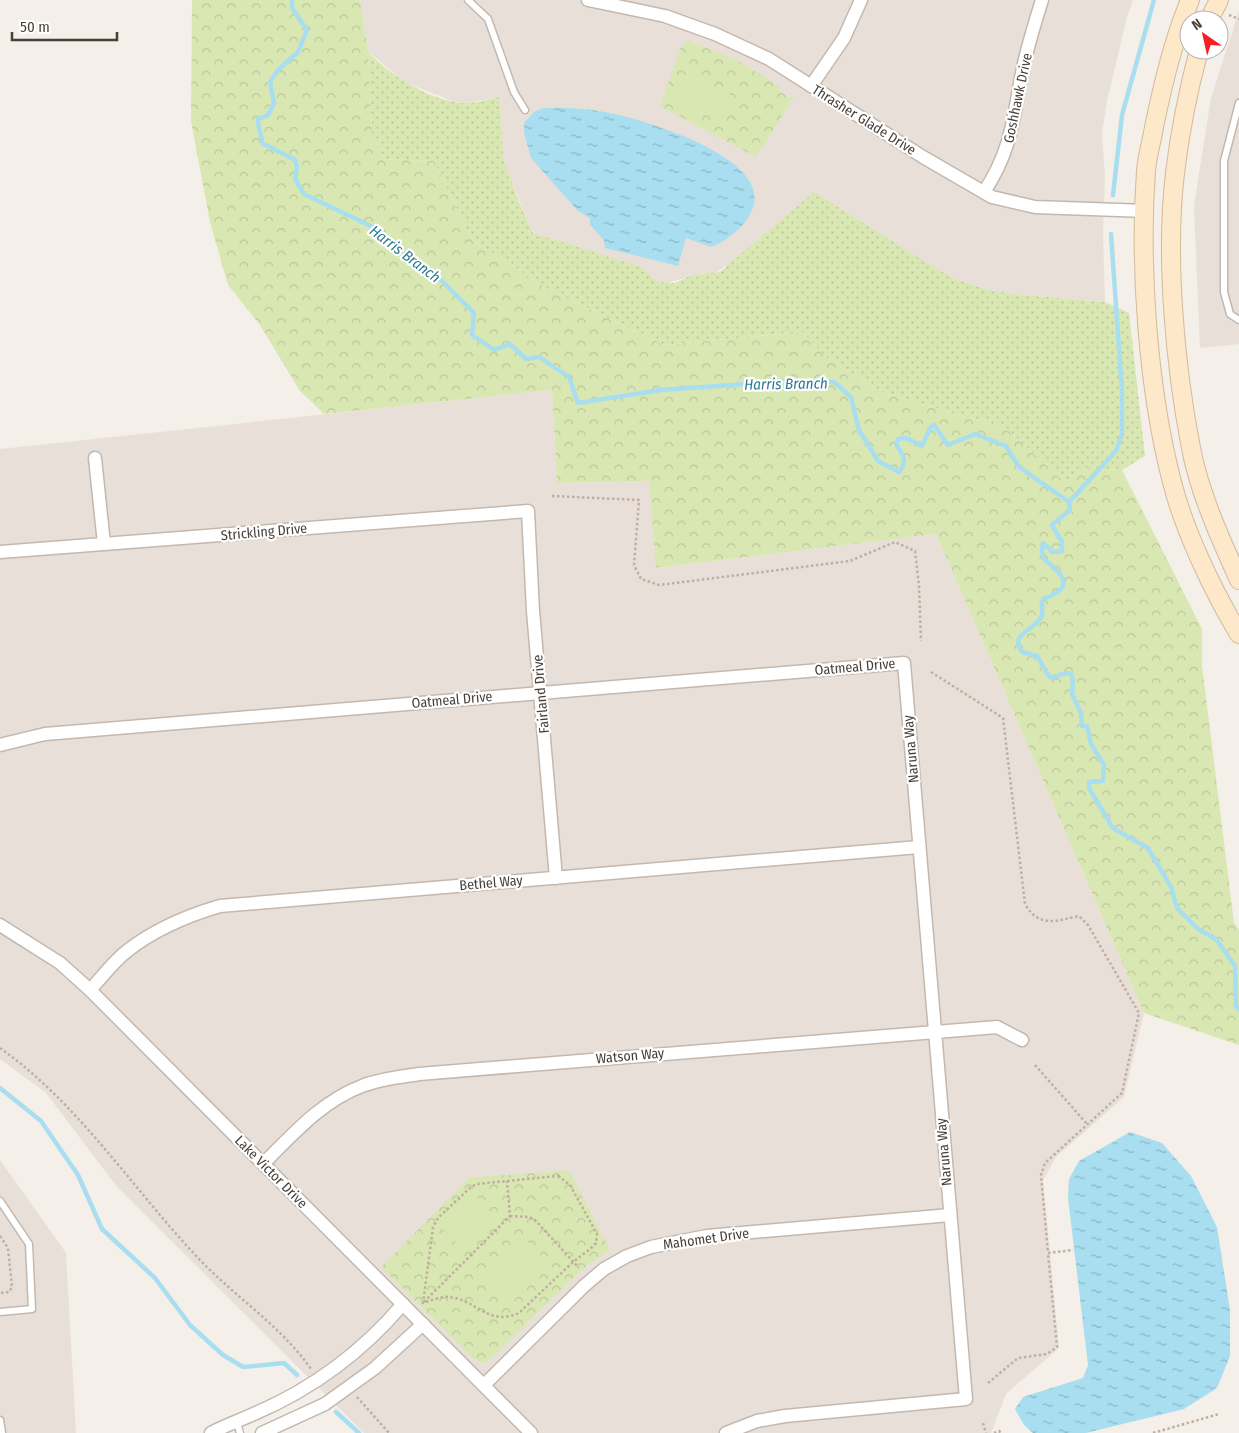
<svg xmlns="http://www.w3.org/2000/svg" width="1239" height="1433" viewBox="0 0 1239 1433" font-family="'Fira Sans Condensed',sans-serif">
<style>
.residential{fill:#e8e0d8}
.grass{fill:url(#grass-dots)}
.forest{fill:url(#forest-crowns)}
.pitch{fill:#d9e7b3}
.water{fill:url(#water-ripples)}
.lines{fill:none;stroke-linecap:round;stroke-linejoin:round}
.stream{stroke:#a8deef;stroke-width:4.5}
.lane-casing{stroke:#c3b8af;stroke-width:9}
.street-casing{stroke:#c3b8af;stroke-width:15}
.secondary-casing{stroke:#d3ba9a;stroke-width:20}
.path{stroke:#c1ae9e;stroke-width:2.5;stroke-dasharray:2.5 2.5;stroke-linecap:butt}
.lane{stroke:#fff;stroke-width:6}
.street{stroke:#fff;stroke-width:12}
.secondary{stroke:#fde8ca;stroke-width:18}
.labels{text-anchor:middle;dominant-baseline:central;stroke-width:4.5;stroke-linejoin:round;paint-order:stroke}
.street-label{font-size:14px;fill:#483f38;stroke:#fff}
.water-label{font-size:15px;font-style:italic;fill:#2c7992;stroke:#fff}
</style>
<defs>
<pattern id="grass-dots" width="8" height="8" patternUnits="userSpaceOnUse" patternTransform="scale(1.25)"><rect width="8" height="8" fill="#d9e7b3"/><path d="M2 2h.1M6 6h.1" fill="none" stroke="#bcc79b" stroke-width="1.8" stroke-linecap="round"/></pattern>
<pattern id="forest-crowns" width="20" height="18" patternUnits="userSpaceOnUse" patternTransform="scale(1.25)"><rect width="20" height="18" fill="#d9e7b3"/><path d="M2 6a3 3 0 1 1 6 0M12 15a3 3 0 1 1 6 0" fill="none" stroke="#bcc79b"/></pattern>
<pattern id="water-ripples" width="26" height="14" patternUnits="userSpaceOnUse" patternTransform="scale(1.25)"><rect width="26" height="14" fill="#a8deef"/><path d="M2 4q2-2 4 0t4 0M15 11q2-2 4 0t4 0" fill="none" stroke="#8bb5c3"/></pattern>
</defs>
<rect width="100%" height="100%" fill="#f4efe9"/>
<!-- residential -->
<g class="residential">
<polygon points="360,0 1133,0 1127,17 1107,101 1102,133 1105,177 1103,230 1105,302 1014,294 989,290 958,280 935,268 725,266 714,274 704,273 666,283 658,282 642,267 537,235 531,229 506,167 503,155 500,97 466,103 455,102 404,82 368,51"/>
<polygon points="1239,11 1239,344 1200,348 1194,206 1211,98"/>
<polygon points="552,390 557,483 649,481 657,568 936,534 1144,1013 1124,1097 1056,1157 1043,1180 1059,1348 1006,1394 991,1433 364,1433 117,1187 46,1093 0,1059 0,449"/>
<polygon points="0,1160 66,1253 76,1433 0,1433"/>
</g>
<!-- grass -->
<path class="grass" d="M 368,51 C 388,75 434,103 466,103 C 477,103 489,99 500,97 L 503,156 L 517,197 L 533,233 L 642,267 L 658,282 L 675,283 L 692,275 L 720,272 L 814,192 L 935,268 L 958,280 L 989,290 L 1014,294 L 1105,302 L 1129,313 L 1145,456 L 1122,470 L 1088,468 L 1064,482 L 1007,429 L 881,392 L 827,358 L 802,332 L 664,345 L 544,287 L 471,239 L 434,161 L 383,159 L 372,133 Z"/>
<!-- forest -->
<g class="forest">
<polygon points="192,0 360,0 368,51 372,133 383,159 434,161 471,239 544,287 664,345 802,332 827,358 881,392 1007,429 1064,482 1088,468 1122,470 1202,629 1202,665 1234,923 1239,929 1239,1045 1144,1013 936,534 656,568 649,481 557,483 552,390 324,414 300,391 260,325 228,285 210,222 191,121"/>
<polygon points="687,40 739,61 779,86 779,91 790,98 796,94 756,157 660,106 681,47"/>
<polygon points="569,1170 610,1250 589,1264 571,1280 488,1361 481,1363 474,1359 381,1267 469,1178"/>
</g>
<!-- pitch -->
<g class="pitch">
<polygon points="685,75 730,94 720,120 674,102"/>
<polygon points="475,1196 494,1215 461,1247 442,1228"/>
<polygon points="525,1239 550,1265 508,1306 483,1280"/>
</g>
<!-- water -->
<g class="water">
<path d="M 543,108 C 568,107 595,109 619,115 C 653,123 774,160 752,210 C 745,227 728,240 711,247 L 686,238 L 678,266 L 605,248 L 604,240 L 590,225 L 590,218 L 578,211 L 531,158 L 524,133 L 524,123 L 534,112 Z"/>
<polygon points="1130,1132 1162,1143 1191,1176 1217,1227 1230,1310 1230,1356 1217,1388 1184,1409 1086,1433 1033,1433 1024,1425 1015,1409 1023,1397 1083,1378 1088,1365 1068,1198 1069,1179 1079,1161"/>
</g>
<g class="lines">
<!-- stream -->
<g class="stream">
<path d="M 292,0 L 292,8 L 307,30 L 298,52 L 278,70 L 270,82 L 274,103 L 268,115 L 258,119 C 257,126 262,135 262,143 L 295,160 L 297,166 L 295,179 L 304,194 L 377,229 L 437,276 L 474,313 L 472,335 L 494,350 L 510,344 L 526,359 L 539,357 L 569,377 L 578,403 L 661,390 L 787,381 L 834,382 L 851,397 L 859,430 L 878,461 L 899,472 C 908,461 903,455 896,444 L 898,439 L 906,438 L 922,446 L 930,428 L 934,425 L 948,445 L 975,434 L 1006,446 L 1019,467 L 1069,502 L 1070,510 L 1052,525 L 1062,542 L 1062,551 L 1053,552 L 1043,543 C 1042,548 1041,554 1044,559 C 1046,562 1051,564 1053,567 C 1073,584 1062,592 1043,599 C 1041,604 1043,610 1042,615 C 1037,631 1008,632 1022,652 L 1037,656 C 1042,663 1045,673 1051,678 L 1066,673 L 1071,674 L 1073,681 L 1072,694 L 1081,713 L 1082,726 L 1087,726 L 1091,744 L 1104,765 L 1103,781 L 1089,782 L 1089,788 L 1113,828 L 1148,848 L 1171,887 L 1177,908 L 1198,929 L 1216,939 L 1235,966 L 1236,1007 L 1239,1009"/>
<polyline points="1113,195 1122,115 1154,0"/>
<polyline points="1069,502 1116,451 1122,434 1122,391 1111,234"/>
<polyline points="0,1088 41,1121 78,1175 102,1229 155,1278 190,1325 223,1355 243,1367 284,1363 297,1375"/>
<polyline points="336,1412 359,1433"/>
</g>
<!-- lane casing -->
<g class="lane-casing">
<g id="lane">
<polyline points="468,0 488,19 514,92 525,110"/>
<polyline points="1239,103 1224,161 1224,292 1230,314 1239,320"/>
<polyline points="0,1201 29,1244 32,1309 0,1312"/>
<polyline points="0,1420 2,1433"/>
<polyline points="236,1420 240,1433"/>
</g>
</g>
<!-- street casing -->
<g class="street-casing">
<g id="street">
<polyline points="588,0 665,16 715,34 769,59 923,157 992,197 1035,207 1146,211"/>
<polyline points="811,86 844,38 861,0"/>
<path d="M 984,192 C 1015,145 1013,111 1025,59 C 1030,39 1036,19 1042,0"/>
<polyline points="95,458 104,544"/>
<polyline points="0,552 528,511 533,611 556,878"/>
<polyline points="0,745 45,734 904,663 966,1399 785,1416 757,1421 726,1433"/>
<polyline points="0,925 60,963 90,990 531,1433"/>
<path d="M 90,990 C 102,977 113,962 127,951 C 155,929 186,916 220,906 L 919,847"/>
<path d="M 263,1164 C 293,1134 322,1101 362,1086 C 380,1079 400,1077 419,1074 L 997,1027 L 1022,1040"/>
<polyline points="484,1385 584,1286 604,1269 627,1256 651,1247 707,1236 950,1215"/>
<path d="M 211,1433 C 226,1425 241,1420 256,1413 C 314,1388 362,1352 403,1304"/>
<polyline points="262,1433 325,1404 375,1368 423,1324"/>
</g>
</g>
<!-- secondary casing -->
<g class="secondary-casing">
<g id="secondary">
<path d="M 1190,0 C 1173,41 1163,84 1154,127 C 1152,141 1147,156 1146,171 C 1139,266 1148,390 1172,482 C 1184,530 1213,591 1239,634"/>
<polyline points="1209,20 1219,0"/>
<path d="M 1199,50 C 1188,91 1180,131 1175,173 C 1165,256 1175,366 1191,448 C 1199,492 1221,540 1239,580"/>
</g>
</g>
<!-- path -->
<g class="path">
<polyline points="1229,15 1239,19"/>
<polyline points="552,496 639,500 634,565 641,579 659,585 850,561 895,542 915,551 919,586 921,641"/>
<path d="M 931,672 L 1003,718 L 1025,904 C 1039,928 1056,921 1079,916 L 1088,925 L 1139,1013 L 1122,1093 L 1045,1163 L 1041,1175 L 1048,1253"/>
<path d="M 0,1048 C 78,1103 133,1189 198,1258 C 234,1296 281,1326 311,1369"/>
<polyline points="1035,1065 1087,1124"/>
<path d="M 558,1176 L 570,1185 L 597,1234 L 596,1243 L 590,1249 L 573,1262 L 519,1313 C 488,1327 476,1299 449,1297 C 441,1296 430,1301 423,1303 L 433,1227 L 438,1218 L 471,1187 L 477,1184 Z"/>
<polyline points="510,1216 529,1217 535,1220 579,1268"/>
<polyline points="0,1236 8,1248 12,1287 9,1292 0,1293"/>
<polyline points="424,1302 510,1216 507,1181"/>
<polyline points="988,1383 1018,1358 1047,1354 1057,1347 1048,1253 1073,1250"/>
<polyline points="357,1397 389,1433"/>
<polyline points="983,1423 986,1433"/>
<polyline points="994,1433 999,1431 1001,1433"/>
<polyline points="1153,1433 1219,1414"/>
</g>
<!-- lane -->
<use href="#lane" class="lane"/>
<!-- street -->
<use href="#street" class="street"/>
<!-- secondary -->
<use href="#secondary" class="secondary"/>
</g>
<g class="labels">
<!-- street labels -->
<g class="street-label">
<text transform="translate(1018 98) rotate(-78)">Goshhawk Drive</text>
<text transform="translate(864 120) rotate(32)">Thrasher Glade Drive</text>
<text transform="translate(264 532) rotate(-5)">Strickling Drive</text>
<text transform="translate(855 667) rotate(-5)">Oatmeal Drive</text>
<text transform="translate(541 694) rotate(-95)">Fairland Drive</text>
<text transform="translate(452 700) rotate(-5)">Oatmeal Drive</text>
<text transform="translate(911 749) rotate(-95)">Naruna Way</text>
<text transform="translate(491 883) rotate(-5)">Bethel Way</text>
<text transform="translate(630 1056) rotate(-5)">Watson Way</text>
<text transform="translate(944 1152) rotate(-95)">Naruna Way</text>
<text transform="translate(271 1172) rotate(45)">Lake Victor Drive</text>
<text transform="translate(706 1239) rotate(-8)">Mahomet Drive</text>
</g>
<!-- water labels -->
<g class="water-label">
<text transform="translate(405 254) rotate(37)">Harris Branch</text>
<text transform="translate(786 384) rotate(-1)">Harris Branch</text>
</g>
</g>
<!-- north arrow -->
<g transform="translate(1204 35) rotate(326)"><circle r="24" fill="#ffffff" stroke="#b6b2af"/>
<path d="M0-4L9 19L0 12L-9 19Z" fill="#f42026"/>
<text y="-8" font-size="14" font-weight="bold" text-anchor="middle" fill="#483f38">N</text>
</g>
<!-- scale -->
<path d="M12 32v8h105v-8" fill="none" stroke="#483f38" stroke-width="2.5"/>
<text x="20" y="32" font-size="15" fill="#483f38" stroke="#ffffff" stroke-width="4" paint-order="stroke">50 m</text>
</svg>
